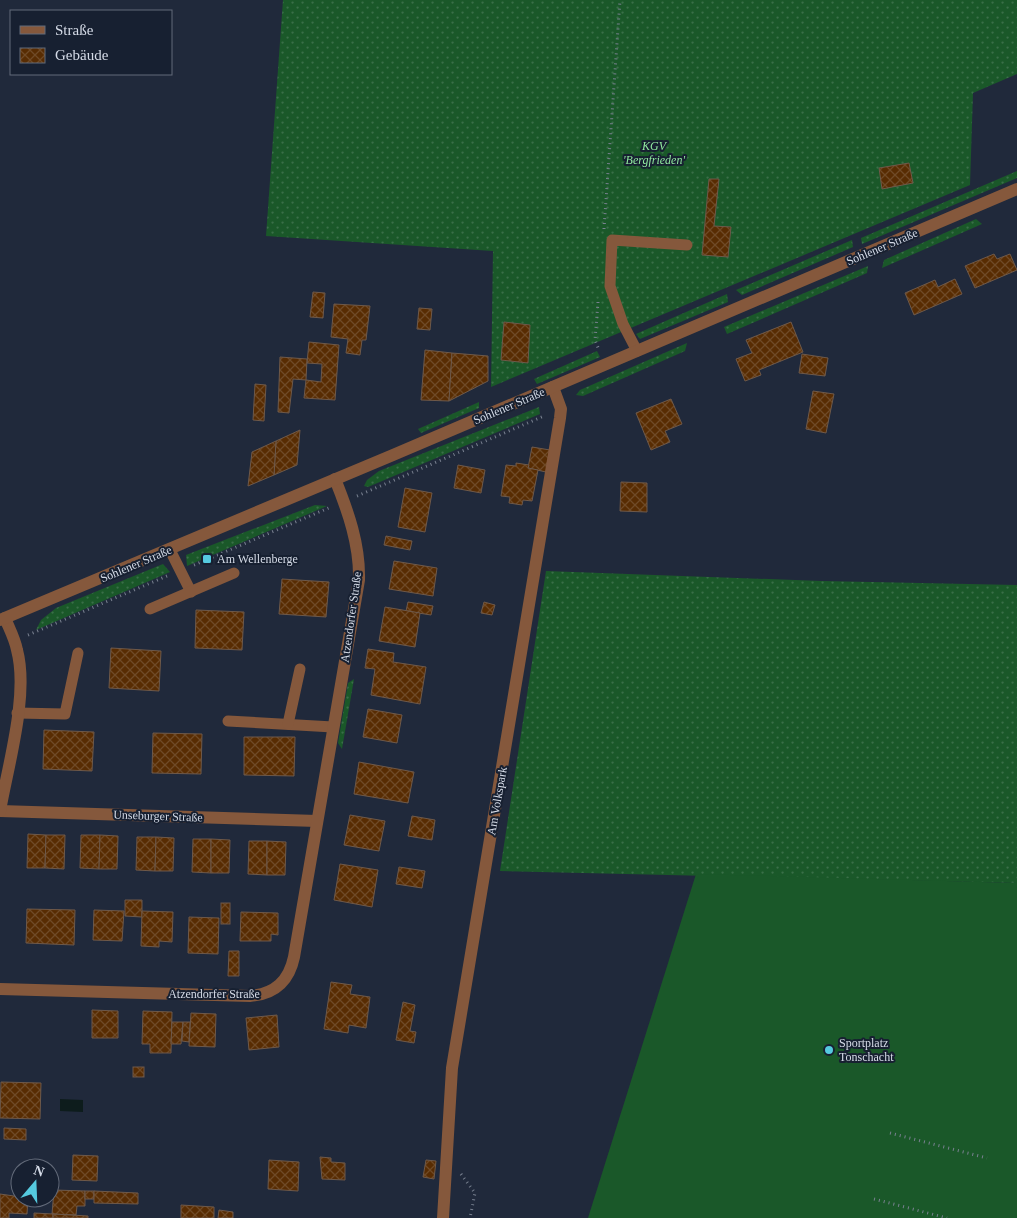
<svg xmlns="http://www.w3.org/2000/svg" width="1017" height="1218" viewBox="0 0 1017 1218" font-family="'Times New Roman',serif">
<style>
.grass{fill:url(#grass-dots)}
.pitch{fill:#1a5829}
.water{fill:#0d1c1c}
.building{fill:url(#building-cross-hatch);stroke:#6e594a}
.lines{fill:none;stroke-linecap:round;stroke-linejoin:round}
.path{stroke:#798190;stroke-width:3;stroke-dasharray:1 4;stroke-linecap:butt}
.service{stroke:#85583c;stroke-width:11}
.minor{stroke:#85583c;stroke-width:12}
.tertiary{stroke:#85583c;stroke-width:12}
.poi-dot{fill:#55cadf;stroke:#172031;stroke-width:2}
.labels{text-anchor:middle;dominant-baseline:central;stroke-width:4;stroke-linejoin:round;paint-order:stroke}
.park-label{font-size:12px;font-style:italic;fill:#91e99f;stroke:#172031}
.street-label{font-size:12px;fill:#d5dbe7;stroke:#172031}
.poi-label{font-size:12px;fill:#d5dbe7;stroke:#172031;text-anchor:start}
</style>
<defs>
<pattern id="grass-dots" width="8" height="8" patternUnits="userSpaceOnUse" patternTransform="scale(1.25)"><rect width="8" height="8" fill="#1a5829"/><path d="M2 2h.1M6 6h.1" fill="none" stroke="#3a6f48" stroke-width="1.8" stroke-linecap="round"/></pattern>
<pattern id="building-cross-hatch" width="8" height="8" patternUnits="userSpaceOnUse" patternTransform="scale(1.25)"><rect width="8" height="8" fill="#582c02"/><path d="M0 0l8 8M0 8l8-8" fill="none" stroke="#6f4a27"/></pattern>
</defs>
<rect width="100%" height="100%" fill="#20293b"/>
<!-- grass -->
<g class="grass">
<polygon points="283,0 1017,0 1017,74 973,93 970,185 491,387 493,251 266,236"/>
<polygon points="1017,171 1017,178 862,244 861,238"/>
<polygon points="976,219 982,224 882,268 884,260"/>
<polygon points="852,240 853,247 742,295 736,290"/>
<polygon points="868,266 867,273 727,334 724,327"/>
<polygon points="727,294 728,302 640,339 636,334"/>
<polygon points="687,343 685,351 583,396 576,395 580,390"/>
<polygon points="597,351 600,357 537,384 534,379"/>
<polygon points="479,402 479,408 421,433 418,429"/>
<polygon points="539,407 540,414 368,487 364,486 367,480 379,471"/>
<polygon points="315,505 327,506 187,566 186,555"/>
<polygon points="163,564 170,572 36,630 41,620 56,608"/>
<polygon points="546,571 822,581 1017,585 1017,883 500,871"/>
<polygon points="354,679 342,749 338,743 348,683"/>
</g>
<!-- pitch -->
<polygon class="pitch" points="696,874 1017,883 1017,1218 588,1218"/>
<!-- water -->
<polygon class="water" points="60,1099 83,1100 83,1112 60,1111"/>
<!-- building -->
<g class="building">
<polygon points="909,163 913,183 882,189 879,168"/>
<polygon points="709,179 719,179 714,226 731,227 728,257 702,255"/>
<polygon points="994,254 997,259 1010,254 1017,270 975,288 965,266"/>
<polygon points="955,279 962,294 914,315 905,293 935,280 938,287"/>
<polygon points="313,292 325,293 323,318 310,317"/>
<polygon points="334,304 370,306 366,340 362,340 360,355 346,353 348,339 331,337"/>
<polygon points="419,308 432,309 430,330 417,329"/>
<polygon points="504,322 530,325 528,363 501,360"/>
<polygon points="791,322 803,352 759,370 761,375 745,381 736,359 752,353 746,340"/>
<polygon points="309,342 339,345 335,400 304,398 306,380 321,382 322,364 307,363"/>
<polygon points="425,350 452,353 449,401 421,400"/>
<polygon points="452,353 488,356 488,381 449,401"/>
<polygon points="802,354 828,358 825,376 799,373"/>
<polygon points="280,357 307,359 306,380 293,379 289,413 278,412"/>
<polygon points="255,384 266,385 264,421 253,420"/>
<polygon points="813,391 834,394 826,433 806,429"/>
<polygon points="671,399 682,424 665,431 670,442 651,450 636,413"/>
<polygon points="300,430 297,465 274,475 276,441"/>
<polygon points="276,441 274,475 248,486 252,452"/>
<polygon points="532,447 550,450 546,472 528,468"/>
<polygon points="516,463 529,465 528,468 538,470 532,501 523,500 522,505 509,503 510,497 501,496 506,465 516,466"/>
<polygon points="458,465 485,470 481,493 454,488"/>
<polygon points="621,482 647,483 647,512 620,511"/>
<polygon points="405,488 432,493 425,532 398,527"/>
<polygon points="386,536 412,541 410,550 384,545"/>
<polygon points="394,561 437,568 433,596 389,589"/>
<polygon points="282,579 329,582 326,617 279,614"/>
<polygon points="408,602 433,606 431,615 406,611"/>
<polygon points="484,602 495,605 492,615 481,613"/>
<polygon points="385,607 420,613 415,647 379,641"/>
<polygon points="196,610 244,612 242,650 195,648"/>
<polygon points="111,648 161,651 159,691 109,688"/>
<polygon points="368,649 394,653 393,662 426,667 420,704 371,695 375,669 365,668"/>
<polygon points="368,709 402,715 397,743 363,737"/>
<polygon points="44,730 94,732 92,771 43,769"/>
<polygon points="153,733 202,734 201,774 152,773"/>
<polygon points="244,737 295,737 294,776 244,775"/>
<polygon points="359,762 414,772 408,803 354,794"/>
<polygon points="350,815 385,821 379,851 344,845"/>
<polygon points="412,816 435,820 432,840 408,836"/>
<polygon points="28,834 46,835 45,868 27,868"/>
<polygon points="46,835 65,835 64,869 45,868"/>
<polygon points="81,835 100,835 99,869 80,868"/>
<polygon points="100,835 118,836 117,869 99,869"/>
<polygon points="137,837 156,837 155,871 136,870"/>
<polygon points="156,837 174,838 173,871 155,871"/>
<polygon points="193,839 211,839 211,873 192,872"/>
<polygon points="211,839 230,840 229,873 211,873"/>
<polygon points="249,841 267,841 267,875 248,874"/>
<polygon points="267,841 286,842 285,875 267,875"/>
<polygon points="340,864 378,870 372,907 334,900"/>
<polygon points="399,867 425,871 422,888 396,884"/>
<polygon points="125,900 142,900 142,917 125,916"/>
<rect x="221" y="903" width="9" height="21"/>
<polygon points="27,909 75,910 74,945 26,943"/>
<polygon points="94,910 124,911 122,941 93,940"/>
<polygon points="142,911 173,912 172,942 159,941 159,947 141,946"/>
<polygon points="241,912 278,913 278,935 271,934 271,941 240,941"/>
<polygon points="189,917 219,918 218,954 188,953"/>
<polygon points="229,951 239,951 239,976 228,976"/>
<polygon points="331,982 352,985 350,994 370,997 366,1028 349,1025 348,1033 324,1029"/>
<polygon points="403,1002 415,1005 410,1031 416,1032 414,1043 396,1040"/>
<polygon points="92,1010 118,1011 118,1038 92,1038"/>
<polygon points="143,1011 172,1012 171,1053 150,1053 150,1044 142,1044"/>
<polygon points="191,1013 216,1014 215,1047 189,1046"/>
<polygon points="277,1015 279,1047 249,1050 246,1018"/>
<polygon points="172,1022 183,1022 181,1044 171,1044"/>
<polygon points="183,1022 190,1022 189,1042 182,1041"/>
<rect x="133" y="1067" width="11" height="10"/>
<polygon points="1,1082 41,1083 40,1119 0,1118"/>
<polygon points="4,1128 26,1129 26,1140 4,1139"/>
<polygon points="73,1155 98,1156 97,1181 72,1180"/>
<polygon points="320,1157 331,1158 331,1162 345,1163 345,1180 322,1179"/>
<polygon points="269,1160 299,1162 298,1191 268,1189"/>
<polygon points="426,1160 436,1161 434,1179 423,1177"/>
<polygon points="54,1190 85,1191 85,1206 77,1206 76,1215 52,1214"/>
<rect x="85" y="1191" width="9" height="8"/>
<polygon points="94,1191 138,1193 138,1204 94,1203"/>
<polygon points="0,1194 28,1198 27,1214 9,1213 9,1218 0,1218"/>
<polygon points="181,1205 214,1207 214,1218 181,1218"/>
<polygon points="219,1210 233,1212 233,1218 218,1218"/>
<polygon points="34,1213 53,1214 53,1218 34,1218"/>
<polygon points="53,1214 88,1216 88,1218 53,1218"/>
</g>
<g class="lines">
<!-- path -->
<g class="path">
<polyline points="604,229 620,0"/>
<polyline points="598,302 595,340 599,350"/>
<polyline points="357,496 544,416"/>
<polyline points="194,565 331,507"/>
<polyline points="28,635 167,576"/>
<polyline points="890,1133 987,1158"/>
<polyline points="461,1174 475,1193 470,1218"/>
<polyline points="874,1199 947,1218"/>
</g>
<!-- service -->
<g class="service">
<polyline points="637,351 623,324 610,286 612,240 687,245"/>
<polyline points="170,550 191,592"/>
<polyline points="150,609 234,573"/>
<polyline points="17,713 65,714 78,653"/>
<polyline points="228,721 333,727"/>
<polyline points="288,724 300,669"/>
</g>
<!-- minor -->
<g class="minor">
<polyline points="0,811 317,821"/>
<path d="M 0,811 C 8,765 29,695 17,650 C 15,639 9,628 5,618"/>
<path d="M 0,989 L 250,996 C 275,994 289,981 294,957 L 359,580 C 360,545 348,511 335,479"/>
<polyline points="443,1218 452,1068 560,418 561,409 553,387"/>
</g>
<!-- tertiary -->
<polyline class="tertiary" points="0,620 393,455 1017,189"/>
</g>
<!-- markers -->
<g class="poi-dot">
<rect x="202" y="554" width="10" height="10" rx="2.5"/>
<circle cx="829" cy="1050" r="5"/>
</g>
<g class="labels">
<!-- park labels -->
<g class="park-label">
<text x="654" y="146">KGV<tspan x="654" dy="14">'Bergfrieden'</tspan></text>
</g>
<!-- street labels -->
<g class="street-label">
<text transform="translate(882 247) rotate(-23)">Sohlener Straße</text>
<text transform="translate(509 406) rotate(-23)">Sohlener Straße</text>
<text transform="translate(136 564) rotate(-23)">Sohlener Straße</text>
<text transform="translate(351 617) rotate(-82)">Atzendorfer Straße</text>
<text transform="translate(497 801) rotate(-80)">Am Volkspark</text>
<text transform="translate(158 816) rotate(2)">Unseburger Straße</text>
<text x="214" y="994">Atzendorfer Straße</text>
</g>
<!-- poi labels -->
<g class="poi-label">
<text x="217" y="559">Am Wellenberge</text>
<text x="839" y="1043">Sportplatz<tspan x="839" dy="14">Tonschacht</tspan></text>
</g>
</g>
<!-- legend -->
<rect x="10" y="10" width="162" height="65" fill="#172031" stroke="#636b7a"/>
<rect x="20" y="26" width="25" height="8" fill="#85583c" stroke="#636b7a"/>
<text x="55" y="35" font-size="15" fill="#d5dbe7">Straße</text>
<rect x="20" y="48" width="25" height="15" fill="url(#building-cross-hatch)" stroke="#636b7a"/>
<text x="55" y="60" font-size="15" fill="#d5dbe7">Gebäude</text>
<!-- north arrow -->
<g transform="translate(35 1183) rotate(19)"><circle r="24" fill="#172031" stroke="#636b7a"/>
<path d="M0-4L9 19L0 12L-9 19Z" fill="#55cadf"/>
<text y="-8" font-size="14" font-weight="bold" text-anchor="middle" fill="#d5dbe7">N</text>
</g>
</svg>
